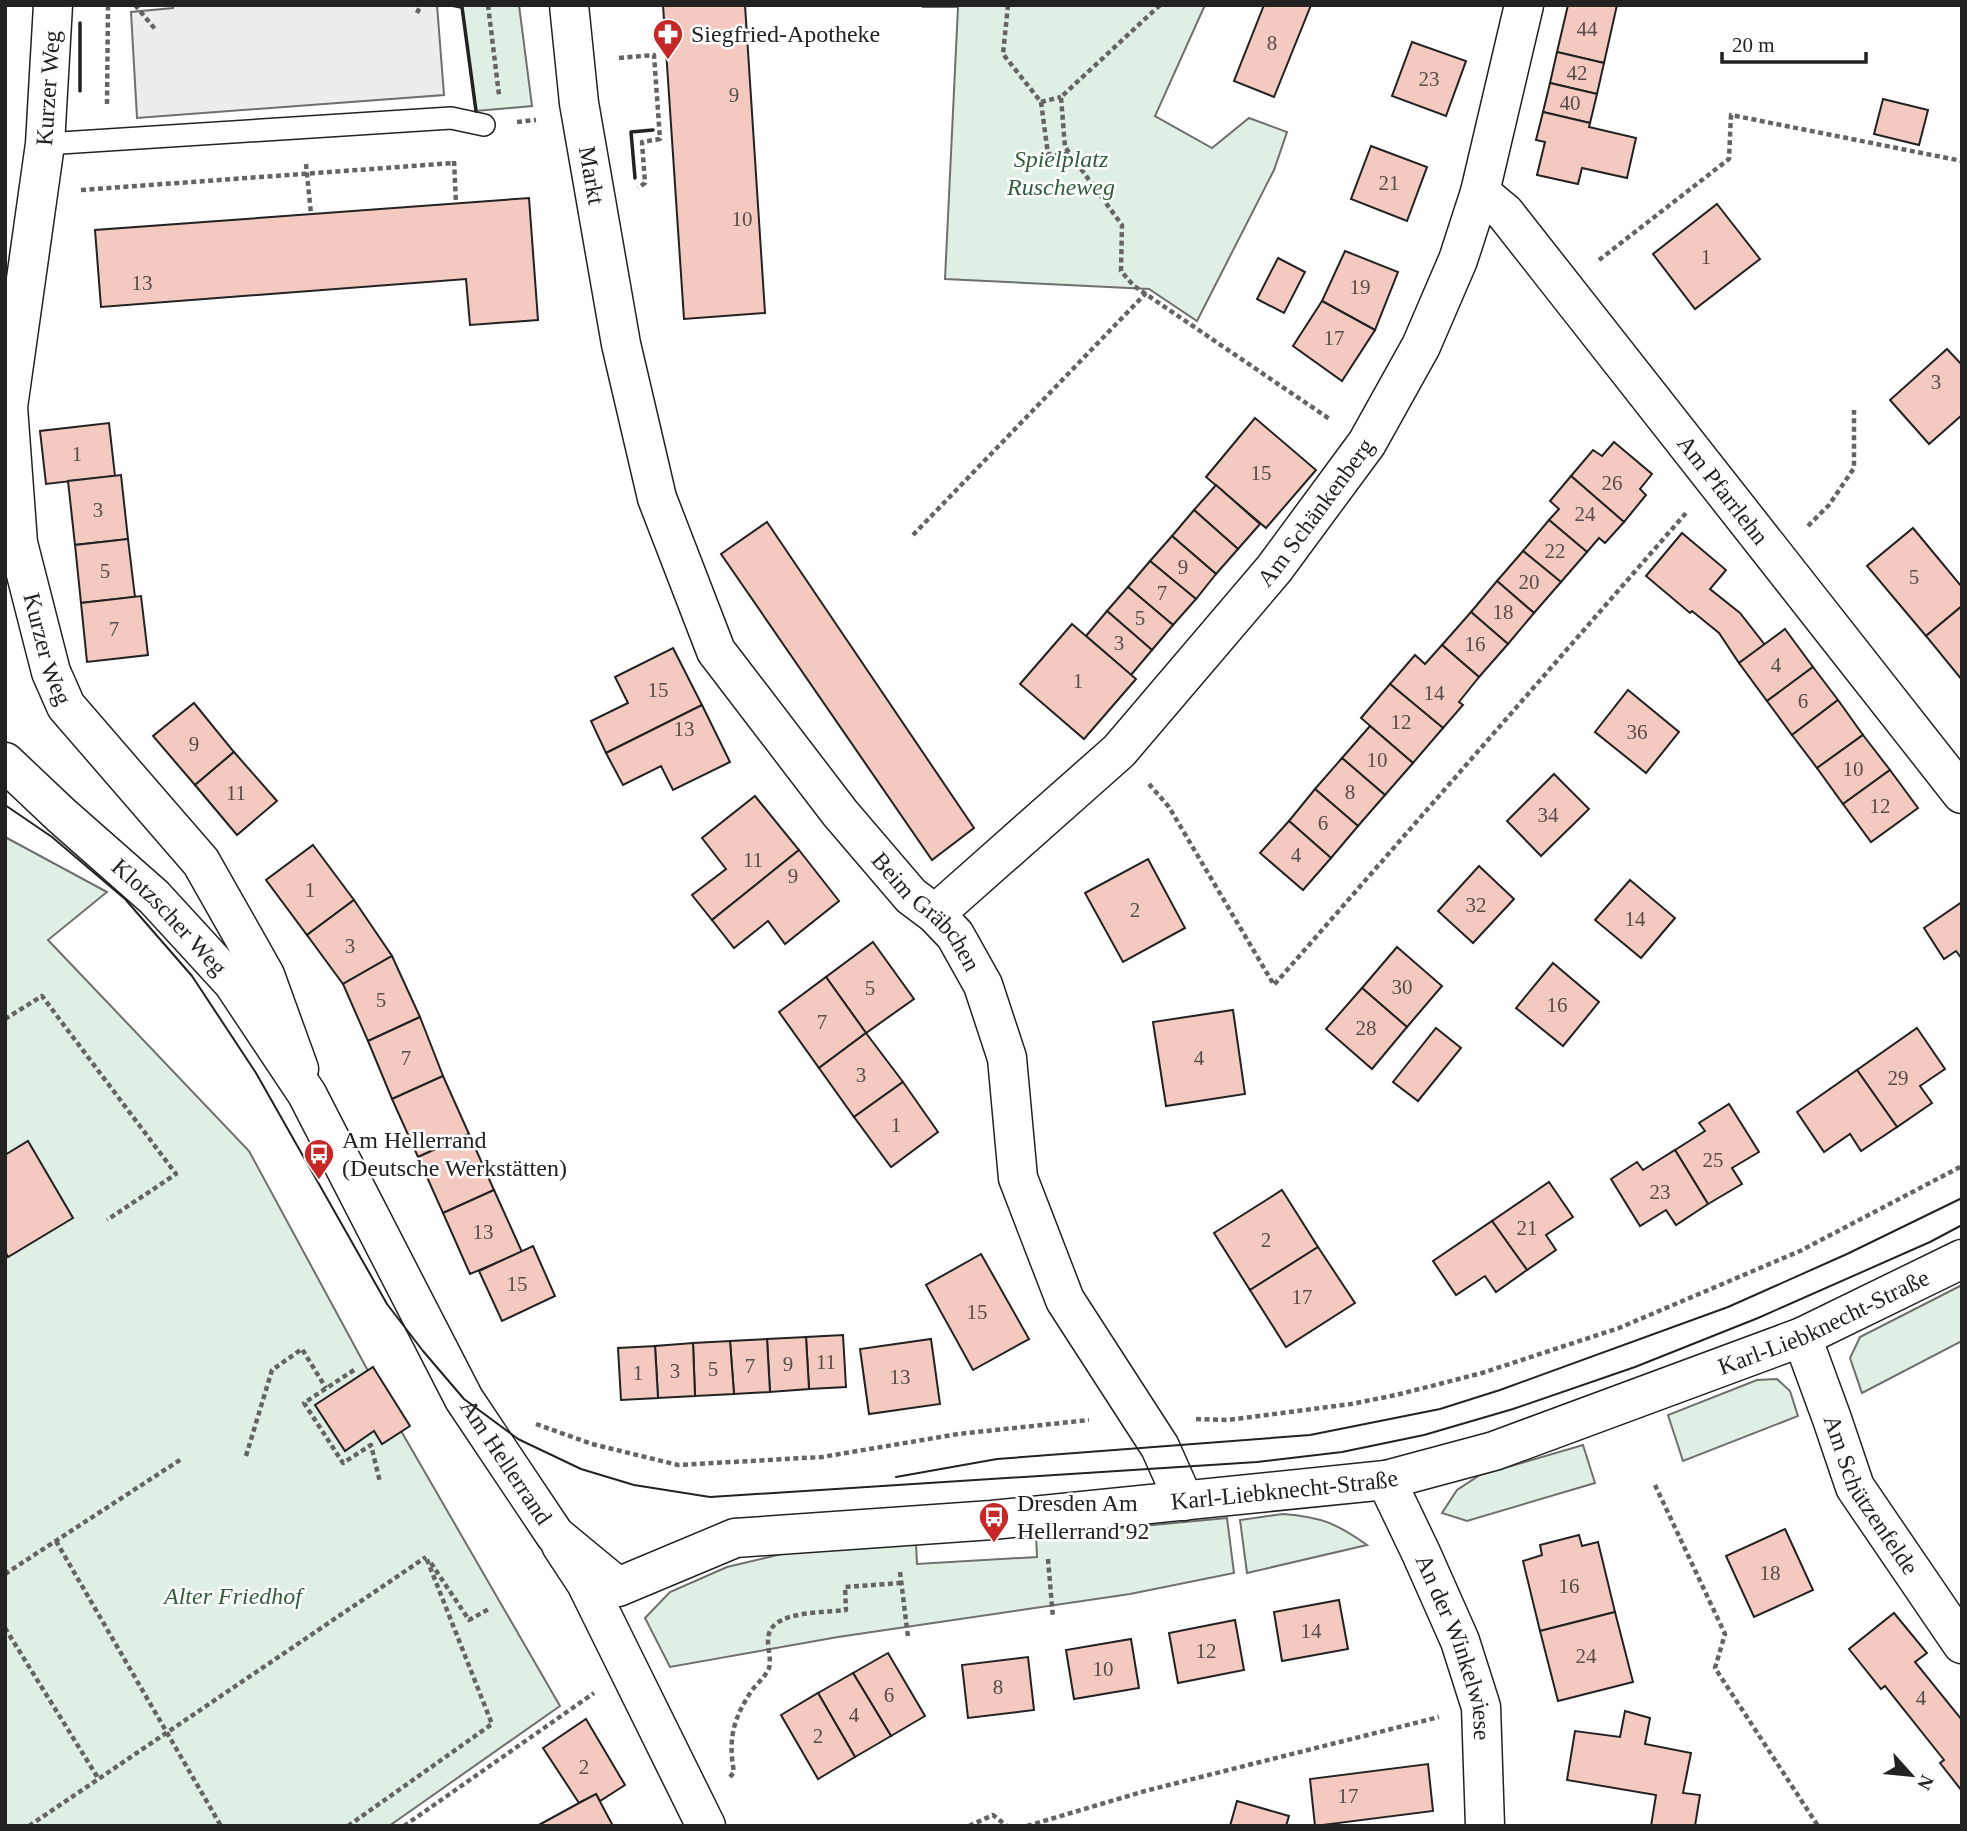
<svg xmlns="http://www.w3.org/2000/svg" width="1967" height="1831" viewBox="0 0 1967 1831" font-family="Georgia,serif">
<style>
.green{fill:#e0efe3;stroke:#6f6f6f;stroke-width:2}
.parking{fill:#ededed;stroke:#6f6f6f;stroke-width:2}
.building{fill:#f3c9c0;stroke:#222;stroke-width:2}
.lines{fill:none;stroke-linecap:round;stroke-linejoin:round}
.lane-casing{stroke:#222;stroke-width:24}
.street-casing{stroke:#222;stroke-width:41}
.secondary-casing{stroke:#222;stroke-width:41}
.path{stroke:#646464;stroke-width:4.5;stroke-dasharray:5 3.5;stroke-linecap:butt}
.lane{stroke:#fff;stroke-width:21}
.street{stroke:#fff;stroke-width:38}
.secondary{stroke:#fff;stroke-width:38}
.tram{stroke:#222;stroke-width:2}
.wall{stroke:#222;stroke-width:3.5}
.labels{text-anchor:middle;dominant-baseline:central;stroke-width:5;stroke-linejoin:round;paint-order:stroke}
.number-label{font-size:21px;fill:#564c4a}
.poi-label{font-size:24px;fill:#222;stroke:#fff;text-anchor:start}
.street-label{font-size:24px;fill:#222;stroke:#fff}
.park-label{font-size:24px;font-style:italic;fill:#2f5e38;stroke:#fff}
</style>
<rect width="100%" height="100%" fill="#fff"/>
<!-- green -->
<g class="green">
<polygon points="451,5 519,5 532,106 476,111 462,8"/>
<polygon points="923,5 1205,5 1155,116 1212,148 1249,118 1287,132 1274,170 1197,321 1149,289 945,279 958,7 923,7"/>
<polygon points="5,837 107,892 48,940 249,1151 393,1417 560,1706 389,1826 5,1826"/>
<polygon points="1962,1285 1962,1341 1862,1393 1850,1358 1860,1337"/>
<polygon points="1777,1379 1790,1391 1798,1416 1683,1461 1668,1415 1757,1380"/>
<polygon points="1583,1445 1595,1483 1467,1521 1442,1513 1457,1490 1480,1475"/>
<path d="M 1283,1514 C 1321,1517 1336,1523 1367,1545 L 1247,1573 L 1240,1520 Z"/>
<polygon points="1227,1518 1234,1573 1130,1594 838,1637 670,1667 645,1618 670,1592 727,1567 786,1553 916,1543 917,1564 1037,1557 1036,1536"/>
</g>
<!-- parking -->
<polygon class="parking" points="174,5 437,5 444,95 137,118 131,12 173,8"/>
<!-- building -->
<g class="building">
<polygon points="663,5 745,5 765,313 684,319"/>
<polygon points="1264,5 1311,5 1274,97 1234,81"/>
<polygon points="1568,5 1617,5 1604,63 1557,52"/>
<polygon points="1412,42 1466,61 1446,116 1392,96"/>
<polygon points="1557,52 1604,63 1597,94 1550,83"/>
<polygon points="1550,83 1597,94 1590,123 1543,112"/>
<polygon points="1883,99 1928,110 1919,145 1874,134"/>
<polygon points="1543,112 1590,123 1589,127 1636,138 1627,178 1582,168 1578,184 1537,175 1545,142 1536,140"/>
<polygon points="1371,146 1427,167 1407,221 1351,199"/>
<polygon points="529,198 538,320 470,325 466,279 101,307 95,230"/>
<polygon points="1717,204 1760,259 1695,309 1653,254"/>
<polygon points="1345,251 1398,272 1375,330 1322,301"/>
<polygon points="1278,258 1305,272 1284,313 1257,299"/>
<polygon points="1322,301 1375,330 1342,381 1293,346"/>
<polygon points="1947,349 1962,365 1962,415 1929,444 1890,400"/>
<polygon points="1255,418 1316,470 1266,528 1206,477"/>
<polygon points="109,423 115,476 46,484 40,431"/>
<polygon points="1614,442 1652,474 1640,489 1646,495 1624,522 1571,476 1593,450 1602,456"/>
<polygon points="121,475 128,539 75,545 68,481"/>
<polygon points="1571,476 1624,522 1605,543 1599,538 1587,552 1549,520 1559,509 1550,501"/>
<polygon points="1216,485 1260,524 1238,549 1194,510"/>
<polygon points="1194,510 1238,549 1216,574 1172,536"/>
<polygon points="1549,520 1587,552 1561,582 1523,551"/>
<polygon points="767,522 974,828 932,860 721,554"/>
<polygon points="1913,528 1962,587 1962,606 1926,636 1867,566"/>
<polygon points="1682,533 1726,570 1710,589 1740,613 1765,645 1739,663 1719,633 1692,611 1690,613 1646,576"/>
<polygon points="1172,536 1216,574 1196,599 1150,561"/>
<polygon points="128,539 135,597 81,603 75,545"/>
<polygon points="1523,551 1561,582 1534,613 1497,581"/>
<polygon points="1150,561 1196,599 1173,625 1128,587"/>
<polygon points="1497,581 1534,613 1508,644 1471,612"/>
<polygon points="1128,587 1173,625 1152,650 1107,611"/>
<polygon points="141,596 148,655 87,662 81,603"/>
<polygon points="1962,606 1962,680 1926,636"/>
<polygon points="1107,611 1152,650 1131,675 1086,636"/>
<polygon points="1471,612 1508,644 1479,677 1442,645"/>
<polygon points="1072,624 1136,679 1084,739 1020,684"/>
<polygon points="1785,629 1813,667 1767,701 1739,663"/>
<polygon points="1442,645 1479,677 1459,702 1463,705 1443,728 1390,684 1415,655 1425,664"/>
<polygon points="673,648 702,705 606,753 591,721 628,703 615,677"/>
<polygon points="1813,667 1838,700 1792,735 1767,701"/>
<polygon points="1390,684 1443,728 1413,763 1361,718"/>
<polygon points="1628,690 1679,732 1646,773 1595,732"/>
<polygon points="1838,700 1863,735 1817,768 1792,735"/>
<polygon points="194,703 234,752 195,785 153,736"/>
<polygon points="702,705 730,762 673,790 661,766 623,785 606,753"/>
<polygon points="1370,726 1413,763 1385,795 1342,758"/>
<polygon points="1863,735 1890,770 1843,804 1817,768"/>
<polygon points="234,752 277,801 237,835 195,785"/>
<polygon points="1342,758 1385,795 1358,826 1315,789"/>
<polygon points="1890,770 1918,808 1871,842 1843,804"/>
<polygon points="1554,774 1589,809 1541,856 1507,821"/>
<polygon points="1315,789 1358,826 1331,858 1289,821"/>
<polygon points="755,796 799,850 712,920 692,895 726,869 702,838"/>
<polygon points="1289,821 1331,858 1303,890 1260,853"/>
<polygon points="313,845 354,900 307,935 266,880"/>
<polygon points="799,850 839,901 785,944 768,921 734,948 712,920"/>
<polygon points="1148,859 1185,928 1123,962 1085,893"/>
<polygon points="1479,866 1514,899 1473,943 1438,911"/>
<polygon points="1630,880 1675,918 1641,958 1595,920"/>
<polygon points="354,900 392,956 343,984 307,935"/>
<polygon points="1962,902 1962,959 1956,951 1944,959 1924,928"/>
<polygon points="873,942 914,999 866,1033 826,977"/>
<polygon points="1397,947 1442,986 1407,1027 1362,988"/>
<polygon points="392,956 420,1017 368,1041 343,984"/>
<polygon points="1553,963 1599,1002 1563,1046 1516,1008"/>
<polygon points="826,977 866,1033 819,1068 779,1012"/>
<polygon points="1362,988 1407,1027 1372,1069 1326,1029"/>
<polygon points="1233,1010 1245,1094 1166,1106 1153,1022"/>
<polygon points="420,1017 443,1076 392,1099 368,1041"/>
<polygon points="1436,1028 1461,1048 1418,1101 1393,1082"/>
<polygon points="1917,1028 1945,1069 1920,1086 1932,1103 1897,1127 1857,1070"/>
<polygon points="866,1033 903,1082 854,1117 819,1068"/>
<polygon points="1857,1070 1897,1127 1861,1151 1850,1134 1824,1152 1797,1112"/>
<polygon points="443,1076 469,1134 418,1157 392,1099"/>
<polygon points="903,1082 938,1132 891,1167 854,1117"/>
<polygon points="1729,1104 1759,1152 1732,1168 1742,1184 1708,1204 1675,1150 1705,1131 1699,1123"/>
<polygon points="469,1134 494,1190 443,1213 418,1157"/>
<polygon points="28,1141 73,1218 8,1257 5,1251 5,1155"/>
<polygon points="1675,1150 1708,1204 1676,1225 1666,1210 1640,1226 1611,1179 1637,1162 1643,1170"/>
<polygon points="1549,1182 1573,1217 1546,1235 1556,1250 1527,1270 1492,1221"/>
<polygon points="494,1190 522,1252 470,1274 443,1213"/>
<polygon points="1282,1190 1318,1247 1250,1290 1214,1233"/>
<polygon points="1492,1221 1527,1270 1496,1292 1485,1276 1456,1295 1433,1261"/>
<polygon points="533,1246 555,1296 502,1321 479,1271"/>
<polygon points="1318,1247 1355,1303 1286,1347 1250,1290"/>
<polygon points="981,1254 1029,1339 973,1370 926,1285"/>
<polygon points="843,1335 846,1387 809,1389 806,1337"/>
<polygon points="806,1337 809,1389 770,1392 767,1339"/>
<polygon points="767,1339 770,1392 734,1394 730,1341"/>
<polygon points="931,1339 940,1404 869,1414 860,1349"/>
<polygon points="730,1341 734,1394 695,1396 693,1343"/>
<polygon points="693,1343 695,1396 658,1398 655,1346"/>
<polygon points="655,1346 658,1398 621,1400 618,1348"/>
<polygon points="373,1367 410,1426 382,1444 374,1431 345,1451 315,1405"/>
<polygon points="1785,1529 1813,1590 1754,1617 1726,1556"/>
<polygon points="1579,1535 1582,1546 1598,1542 1615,1612 1540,1631 1523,1561 1542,1555 1540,1545"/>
<polygon points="1339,1600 1348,1649 1282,1661 1274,1612"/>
<polygon points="1615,1612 1633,1682 1558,1701 1540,1631"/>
<polygon points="1894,1613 1927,1653 1915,1662 1962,1720 1962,1791 1940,1763 1944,1760 1885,1686 1881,1689 1849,1649"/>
<polygon points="1235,1620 1244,1670 1178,1683 1169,1633"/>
<polygon points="1131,1639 1139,1688 1074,1699 1066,1650"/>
<polygon points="888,1653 925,1716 891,1736 853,1673"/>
<polygon points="1028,1657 1034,1710 968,1718 962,1665"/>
<polygon points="853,1673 891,1736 855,1757 818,1693"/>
<polygon points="818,1693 855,1757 818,1779 781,1715"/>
<polygon points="1625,1711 1650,1718 1645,1744 1691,1753 1683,1793 1700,1795 1695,1826 1651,1826 1656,1795 1567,1780 1575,1731 1620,1737"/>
<polygon points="586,1719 625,1785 600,1801 596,1794 579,1803 543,1748"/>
<polygon points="1428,1764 1433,1811 1315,1826 1310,1779"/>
<polygon points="596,1794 613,1826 537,1826 579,1803"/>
<polygon points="1237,1801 1289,1816 1286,1826 1230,1826"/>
</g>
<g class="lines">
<!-- lane casing -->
<g class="lane-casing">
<polyline id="lane" points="45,144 451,118 484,125"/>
</g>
<!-- street casing -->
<g class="street-casing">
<g id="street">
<path id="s1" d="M 53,5 L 45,144 L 8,407 L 18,543 L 51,672 L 66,706 L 201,862 L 265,975 L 299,1069"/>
<path id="s2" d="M 569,5 L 579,103 L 621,344 L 657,498 L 716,651 L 840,813 L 911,896 L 935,914 L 955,935 L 983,985 L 1007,1058 L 1018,1178 L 1065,1300 L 1160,1447 L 1184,1501"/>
<path id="s3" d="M 1480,192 L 1505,213 L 1962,794"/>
<path id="s4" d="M 935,914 L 1119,751 L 1274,569 L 1367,443 L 1421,346 L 1458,260 L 1480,192 L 1524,5"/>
<path id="s5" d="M 1802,1337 L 1832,1419 L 1855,1487 L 1962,1644"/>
<path id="s6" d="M 1386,1480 L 1421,1553 L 1460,1641 L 1481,1707 L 1485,1826"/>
<polyline points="561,1545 586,1583 706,1826"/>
</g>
</g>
<!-- secondary casing -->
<g class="secondary-casing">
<g id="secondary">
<path id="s7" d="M 5,762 L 61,815 L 154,897 L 233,983 L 307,1094 L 464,1399 L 555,1535 L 618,1587 L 735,1538 L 992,1520 L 1386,1480 L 1494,1451 L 1802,1337 L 1962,1259"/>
</g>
</g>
<!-- path -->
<g class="path">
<polyline points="135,5 155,29"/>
<polyline points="488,5 499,95"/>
<polyline points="1008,5 1003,54 1041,102 1048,154 1069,154"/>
<polyline points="1160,5 1061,97 1065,147 1122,225 1121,271 1134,286 1331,420"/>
<polyline points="417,13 421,5"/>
<polyline points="619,58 654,55 660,139 642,142 645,183 638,188"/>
<polyline points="1041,102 1061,97"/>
<polyline points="107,104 108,5"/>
<polyline points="517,122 536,120"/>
<polyline points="454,161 456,203"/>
<polyline points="306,164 311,214"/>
<polyline points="81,190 454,163"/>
<polyline points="1599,260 1729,159 1731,115 1962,161"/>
<polyline points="1808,526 1829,505 1854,468 1854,410"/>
<polyline points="913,535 1146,293"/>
<polyline points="1149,784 1169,807 1274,985 1686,513"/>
<polyline points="5,1019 42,996 176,1174 107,1220"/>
<polyline points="354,1370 304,1403 343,1463 371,1445 380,1482"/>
<polyline points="1196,1419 1228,1420 1351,1404 1396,1395 1482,1373 1619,1328 1800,1251 1962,1166"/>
<polyline points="536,1424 592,1444 678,1465 822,1457 958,1434 1089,1420"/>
<polyline points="246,1456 272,1370 302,1349 326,1388"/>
<polyline points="1655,1485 1725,1634 1715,1668 1818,1826"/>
<polyline points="56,1541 221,1826"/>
<polyline points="1048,1559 1053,1618"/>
<polyline points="431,1563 469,1620 489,1609"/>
<polyline points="900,1572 908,1637"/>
<polyline points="5,1574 183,1458"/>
<polyline points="5,1628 98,1778"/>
<path d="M 730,1777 L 734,1772 C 728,1739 733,1719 752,1690 C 757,1684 766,1676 769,1668 C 773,1653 760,1635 777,1623 C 791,1612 828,1612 846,1610 L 845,1587 L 901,1583"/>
<polyline points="29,1826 426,1557"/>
<polyline points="348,1826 492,1724 426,1557"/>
<polyline points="404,1826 594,1693"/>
<polyline points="969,1826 993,1815 1007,1826"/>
<polyline points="1027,1826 1145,1791 1439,1717"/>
</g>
<!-- lane -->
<use href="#lane" class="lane"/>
<!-- street -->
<use href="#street" class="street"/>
<!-- secondary -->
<use href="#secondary" class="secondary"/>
<!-- tram -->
<g class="tram">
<polyline points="5,805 52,837 125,899 192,976 256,1073 387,1304 423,1351 464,1399 518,1439 581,1469 634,1485 710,1497 1257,1462 1342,1452 1424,1435 1513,1409 1635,1367 1758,1318 1930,1242 1962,1225"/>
<polyline points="896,1477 997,1459 1310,1435 1440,1409 1500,1390 1728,1307 1847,1254 1962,1198"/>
</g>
<!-- wall -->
<g class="wall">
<polyline points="451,5 462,7 476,111"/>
<polyline points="80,23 80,91"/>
<polyline points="635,178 631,132 653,130"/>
</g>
</g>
<!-- icons -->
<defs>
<g id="pharmacy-pin" transform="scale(1.575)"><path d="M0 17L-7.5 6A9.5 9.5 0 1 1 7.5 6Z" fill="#c62828" stroke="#fff"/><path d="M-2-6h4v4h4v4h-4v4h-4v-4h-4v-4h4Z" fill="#fff"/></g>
<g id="bus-pin" transform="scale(1.575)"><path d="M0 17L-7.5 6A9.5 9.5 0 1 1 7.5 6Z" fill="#c62828" stroke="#fff"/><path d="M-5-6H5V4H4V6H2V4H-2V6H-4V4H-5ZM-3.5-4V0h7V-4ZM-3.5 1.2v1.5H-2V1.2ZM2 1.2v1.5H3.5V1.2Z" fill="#fff"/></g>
</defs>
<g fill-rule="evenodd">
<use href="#pharmacy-pin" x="668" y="34"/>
<use href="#bus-pin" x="319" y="1154"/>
<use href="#bus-pin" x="994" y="1517"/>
</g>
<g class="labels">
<!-- number labels -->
<g class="number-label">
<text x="1587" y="29">44</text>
<text x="1272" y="43">8</text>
<text x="1577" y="73">42</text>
<text x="1429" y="79">23</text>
<text x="734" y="95">9</text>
<text x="1570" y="103">40</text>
<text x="1389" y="183">21</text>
<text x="742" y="219">10</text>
<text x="1706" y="257">1</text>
<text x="142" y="283">13</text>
<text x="1360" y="287">19</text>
<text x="1334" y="338">17</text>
<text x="1936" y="382">3</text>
<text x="77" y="454">1</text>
<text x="1261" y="473">15</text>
<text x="1612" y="483">26</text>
<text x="98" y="510">3</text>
<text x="1585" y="514">24</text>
<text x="1555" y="551">22</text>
<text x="1183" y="567">9</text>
<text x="105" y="571">5</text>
<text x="1914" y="577">5</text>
<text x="1529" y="582">20</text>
<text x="1162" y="593">7</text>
<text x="1503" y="612">18</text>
<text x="1140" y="618">5</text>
<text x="114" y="629">7</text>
<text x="1119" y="643">3</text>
<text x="1475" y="644">16</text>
<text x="1776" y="665">4</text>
<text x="1078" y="681">1</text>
<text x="658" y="690">15</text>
<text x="1434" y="693">14</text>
<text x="1803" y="701">6</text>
<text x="1401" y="722">12</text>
<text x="684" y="729">13</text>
<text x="1637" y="732">36</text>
<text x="194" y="744">9</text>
<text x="1377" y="760">10</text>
<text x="1853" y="769">10</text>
<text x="1350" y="792">8</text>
<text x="236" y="793">11</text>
<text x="1880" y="806">12</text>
<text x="1548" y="815">34</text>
<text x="1323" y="823">6</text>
<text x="1296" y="855">4</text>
<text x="753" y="860">11</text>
<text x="793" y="876">9</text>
<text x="310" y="890">1</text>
<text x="1476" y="905">32</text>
<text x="1135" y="910">2</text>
<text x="1635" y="919">14</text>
<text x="350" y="946">3</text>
<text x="1402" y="987">30</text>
<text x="870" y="988">5</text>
<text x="381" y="1000">5</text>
<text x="1557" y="1005">16</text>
<text x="822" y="1022">7</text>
<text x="1366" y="1028">28</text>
<text x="406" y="1058">7</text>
<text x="1199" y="1058">4</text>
<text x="861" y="1075">3</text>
<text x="1898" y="1078">29</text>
<text x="896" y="1125">1</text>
<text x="1713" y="1160">25</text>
<text x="1660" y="1192">23</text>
<text x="1527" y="1228">21</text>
<text x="483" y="1232">13</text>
<text x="1266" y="1240">2</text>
<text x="517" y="1284">15</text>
<text x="1302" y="1297">17</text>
<text x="977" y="1312">15</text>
<text x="826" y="1362">11</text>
<text x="788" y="1364">9</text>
<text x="750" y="1366">7</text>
<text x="713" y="1369">5</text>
<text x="675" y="1371">3</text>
<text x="638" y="1373">1</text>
<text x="900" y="1377">13</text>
<text x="1770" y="1573">18</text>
<text x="1569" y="1586">16</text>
<text x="1311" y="1631">14</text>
<text x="1206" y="1651">12</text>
<text x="1586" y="1656">24</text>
<text x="1103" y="1669">10</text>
<text x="998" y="1687">8</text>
<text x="889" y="1695">6</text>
<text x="1921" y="1698">4</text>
<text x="854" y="1715">4</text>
<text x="818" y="1736">2</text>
<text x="584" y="1767">2</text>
<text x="1348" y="1796">17</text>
</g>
<!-- poi labels -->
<g class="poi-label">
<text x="691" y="34">Siegfried-Apotheke</text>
<text x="342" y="1140">Am Hellerrand<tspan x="342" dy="28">(Deutsche Werkstätten)</tspan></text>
<text x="1017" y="1503">Dresden Am<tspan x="1017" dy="28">Hellerrand 92</tspan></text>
</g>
<!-- street labels -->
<g class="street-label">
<text transform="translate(48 88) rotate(-86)">Kurzer Weg</text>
<text stroke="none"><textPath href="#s2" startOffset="172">Markt</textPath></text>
<text stroke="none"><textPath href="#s3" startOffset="385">Am Pfarrlehn</textPath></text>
<text stroke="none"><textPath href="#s4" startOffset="555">Am Schänkenberg</textPath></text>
<text stroke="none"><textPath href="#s1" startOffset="651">Kurzer Weg</textPath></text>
<text stroke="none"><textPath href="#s2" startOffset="1001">Beim Gräbchen</textPath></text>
<text stroke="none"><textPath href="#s7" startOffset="226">Klotzscher Weg</textPath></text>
<text stroke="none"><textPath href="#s7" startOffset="2286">Karl-Liebknecht-Straße</textPath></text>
<text stroke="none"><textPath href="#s7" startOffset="870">Am Hellerrand</textPath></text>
<text stroke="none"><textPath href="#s7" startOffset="1718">Karl-Liebknecht-Straße</textPath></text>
<text stroke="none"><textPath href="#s5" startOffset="173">Am Schützenfelde</textPath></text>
<text stroke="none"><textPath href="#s6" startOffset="182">An der Winkelwiese</textPath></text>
</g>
<!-- park labels -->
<g class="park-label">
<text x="1061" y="159">Spielplatz<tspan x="1061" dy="28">Ruscheweg</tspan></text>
<text x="233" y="1596">Alter Friedhof</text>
</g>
</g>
<!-- border -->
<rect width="1967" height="1831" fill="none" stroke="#222222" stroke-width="14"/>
<!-- north arrow -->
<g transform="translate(1911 1775) rotate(117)" stroke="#ffffff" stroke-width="5" paint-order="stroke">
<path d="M0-5L12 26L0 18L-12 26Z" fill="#222222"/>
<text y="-10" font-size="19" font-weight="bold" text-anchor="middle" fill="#222222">N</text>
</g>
<!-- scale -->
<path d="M1722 52v10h144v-10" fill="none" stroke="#222222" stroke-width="3.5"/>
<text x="1732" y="52" font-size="21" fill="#222222" stroke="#ffffff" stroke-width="5" paint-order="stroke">20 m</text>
</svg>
